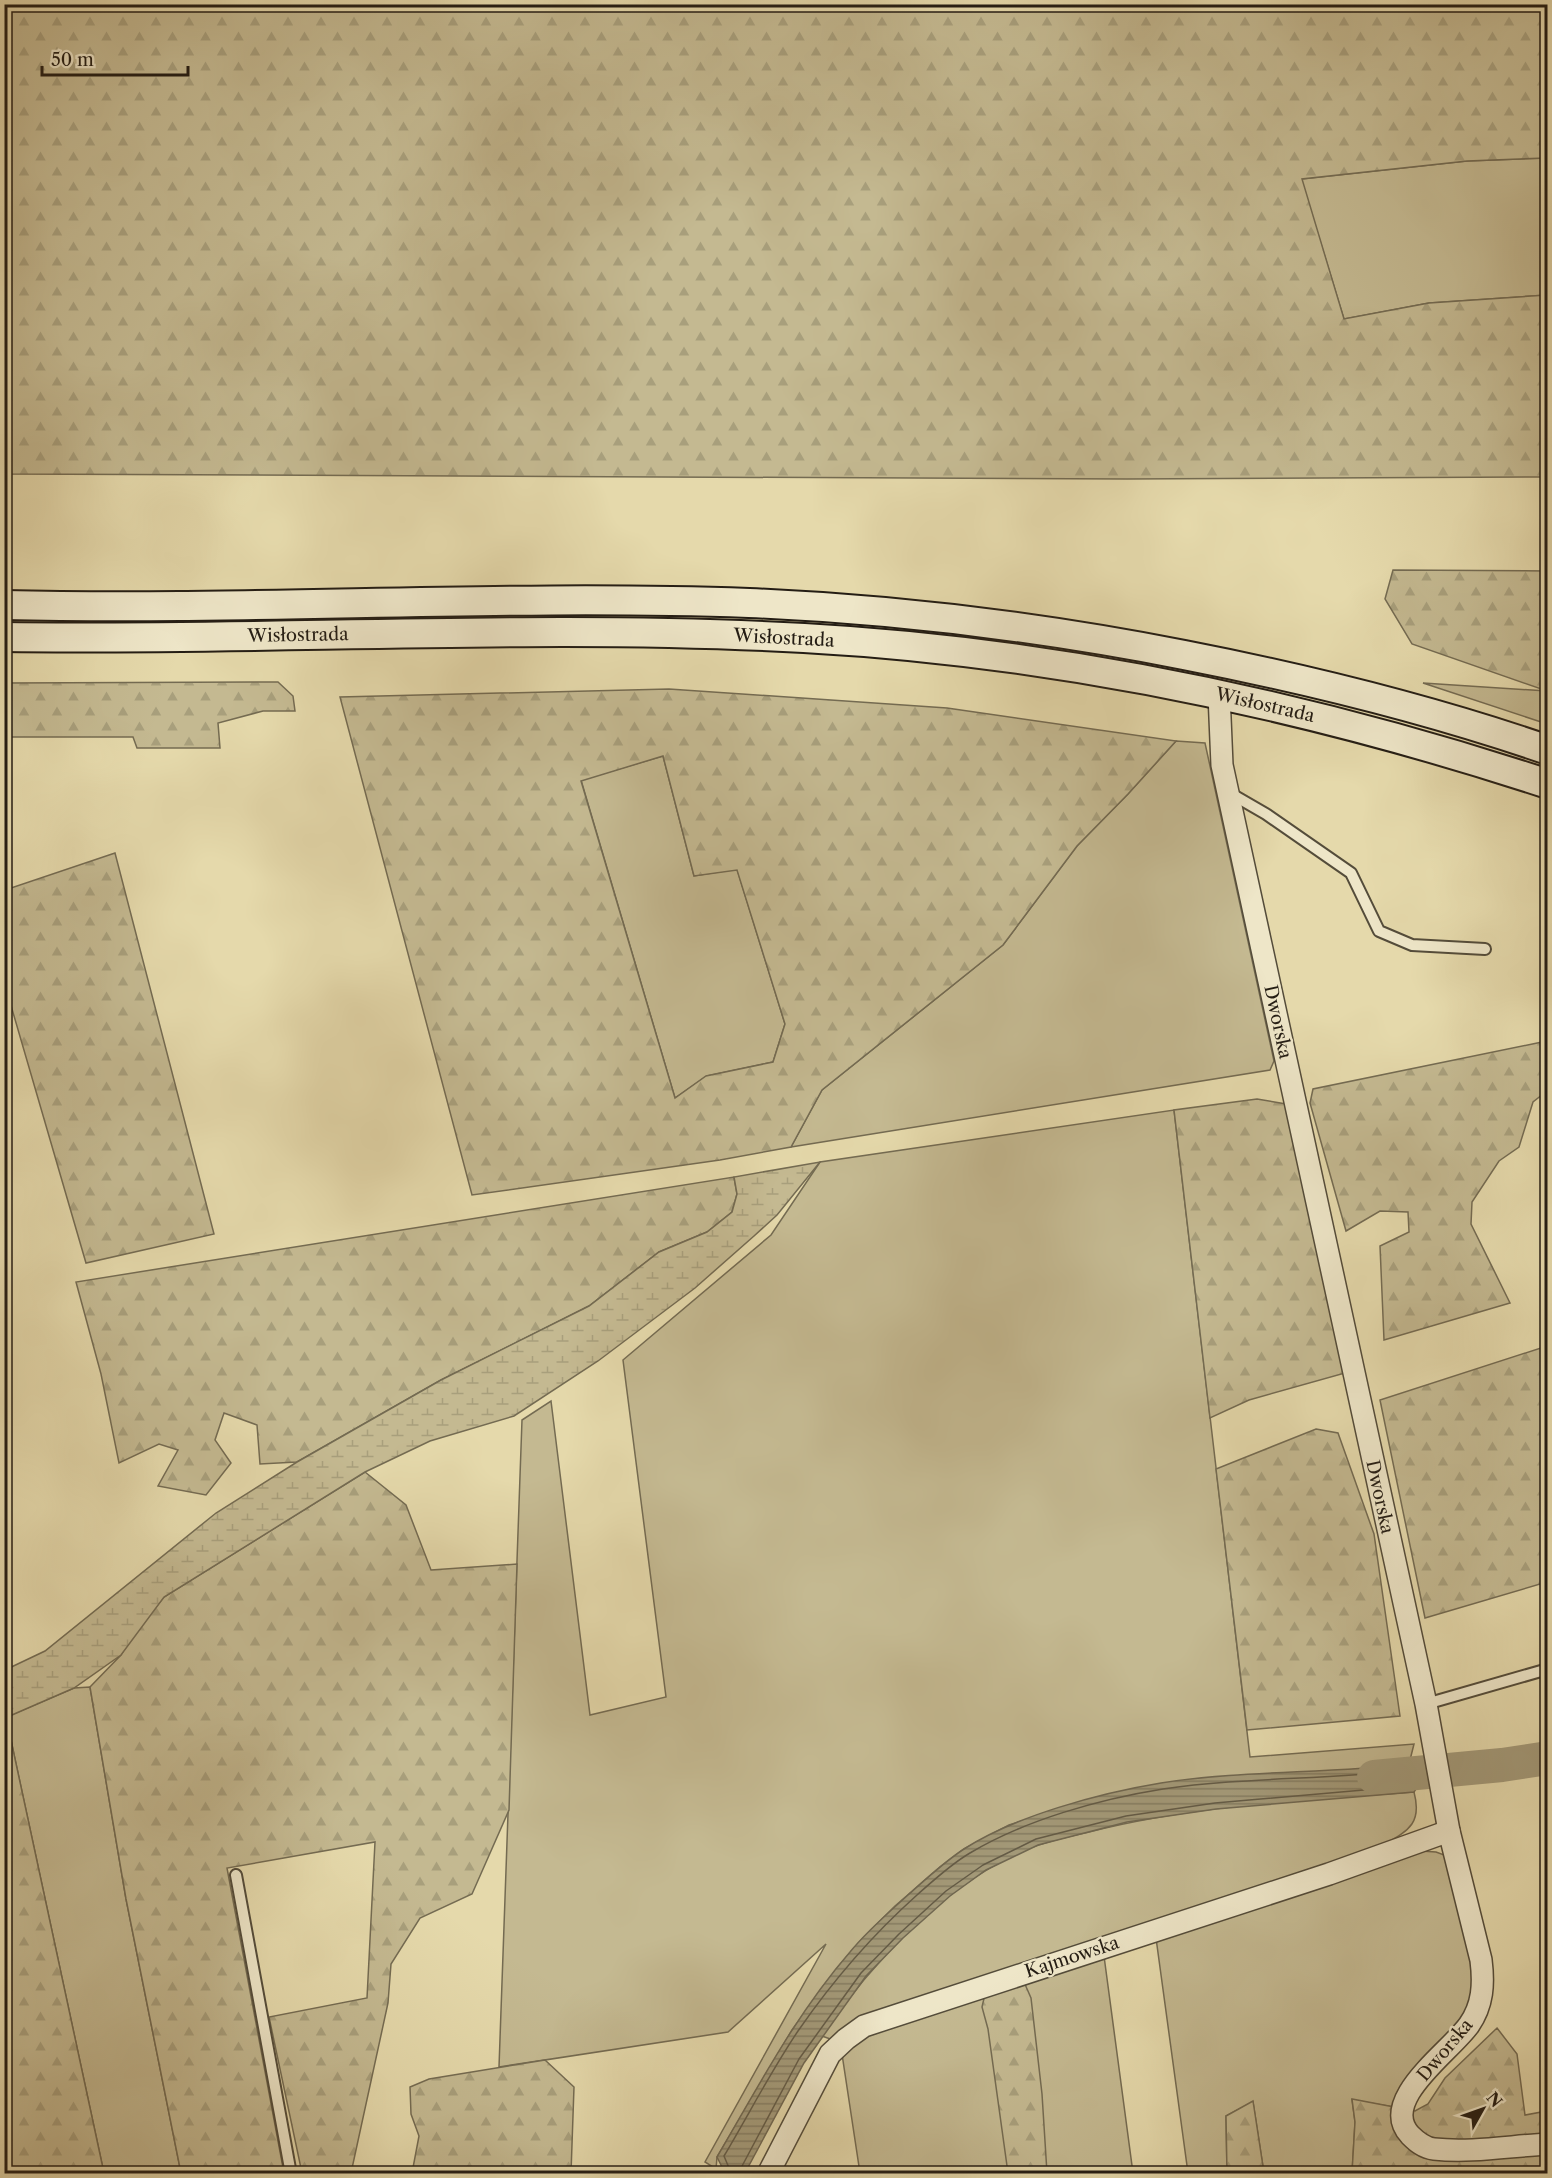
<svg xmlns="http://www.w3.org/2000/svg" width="1552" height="2178" viewBox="0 0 1552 2178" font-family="'Libre Caslon Text',serif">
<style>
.grass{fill:#c4b991;stroke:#746b52;stroke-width:1.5}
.forest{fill:url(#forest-firs);stroke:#746b52;stroke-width:1.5;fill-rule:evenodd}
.wetland{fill:url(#wetland-marsh);stroke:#746b52;stroke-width:1.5}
.water{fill:url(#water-rules);stroke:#706750;stroke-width:1.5}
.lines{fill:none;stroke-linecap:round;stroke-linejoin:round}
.shore{stroke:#645b46;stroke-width:1.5}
.river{stroke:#a39978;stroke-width:34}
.service-casing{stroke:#544c3a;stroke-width:14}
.minor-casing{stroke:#544c3a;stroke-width:24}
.secondary-casing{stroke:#241d14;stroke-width:32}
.service{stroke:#eee6c8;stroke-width:10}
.minor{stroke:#eee6c8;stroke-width:21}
.secondary{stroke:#eee6c8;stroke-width:28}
.labels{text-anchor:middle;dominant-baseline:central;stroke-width:4.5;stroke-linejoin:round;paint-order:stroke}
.street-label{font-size:18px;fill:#241d14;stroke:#eee6c8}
</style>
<defs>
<pattern id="forest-firs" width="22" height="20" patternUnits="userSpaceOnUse" patternTransform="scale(1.5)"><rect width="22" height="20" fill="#c4b991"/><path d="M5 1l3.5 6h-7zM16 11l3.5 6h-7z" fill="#a89f7c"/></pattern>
<pattern id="wetland-marsh" width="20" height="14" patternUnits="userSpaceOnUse" patternTransform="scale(1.5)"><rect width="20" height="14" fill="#c4b991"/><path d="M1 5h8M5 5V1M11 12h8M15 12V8" fill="none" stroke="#a89f7c"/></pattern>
<pattern id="water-rules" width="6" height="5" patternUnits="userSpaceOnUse" patternTransform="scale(1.5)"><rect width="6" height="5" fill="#a39978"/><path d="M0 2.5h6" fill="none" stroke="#857c61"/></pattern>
</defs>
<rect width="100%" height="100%" fill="#e5d9ab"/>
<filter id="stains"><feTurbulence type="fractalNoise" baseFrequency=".00333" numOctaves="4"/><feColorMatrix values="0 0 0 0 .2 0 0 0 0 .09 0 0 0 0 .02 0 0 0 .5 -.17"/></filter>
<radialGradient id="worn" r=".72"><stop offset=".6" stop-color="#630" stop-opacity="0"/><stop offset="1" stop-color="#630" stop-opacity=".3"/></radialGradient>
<!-- grass -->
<g class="grass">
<polygon points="1547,158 1547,295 1429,303 1344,319 1301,179 1467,161"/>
<polygon points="1423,683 1547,691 1547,724"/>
<polygon points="1176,741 1205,743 1274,1061 1270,1070 791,1147 822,1090 1003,945 1077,846 1128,794"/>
<polygon points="663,756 694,876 737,869 785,1024 773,1062 707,1076 675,1098 581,780"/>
<polygon points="1174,1110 1250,1757 1414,1744 1409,1764 1110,1794 1009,1825 964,1849 940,1867 895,1906 862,1939 838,1967 792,2030 717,2157 716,2169 705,2162 826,1944 728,2032 499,2067 522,1420 551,1401 590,1715 666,1697 623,1360 771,1235 820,1162"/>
<polygon points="90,1687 126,1899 181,2173 104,2173 6,1717 74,1688"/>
<path d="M 1414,1792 C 1422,1822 1410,1830 1385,1844 L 833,2040 L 822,2036 C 869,1966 938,1891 1016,1854 C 1039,1843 1064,1838 1089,1832 C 1195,1805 1305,1800 1414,1792 Z"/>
<polygon points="1421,1851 1436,1852 1447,1856 1466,1926 1474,1991 1469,2010 1394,2107 1352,2100 1355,2122 1352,2173 1264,2173 1253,2102 1226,2116 1227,2173 1188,2173 1156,1938"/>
<polygon points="1104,1956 1133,2173 860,2173 842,2054 861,2039 885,2029"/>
</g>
<!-- forest -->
<g class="forest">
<polygon points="5,4 1547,5 1547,158 1467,161 1302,179 1344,319 1429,303 1547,295 1547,477 1127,479 5,474"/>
<polygon points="1393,570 1547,571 1547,691 1412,644 1385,599"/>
<polygon points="278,682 293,696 295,711 263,711 218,723 220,748 137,748 133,737 5,737 5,683"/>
<path d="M 669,689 L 947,708 L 1176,741 L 1128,794 L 1077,846 L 1003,945 L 822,1090 L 791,1147 L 720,1160 L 472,1195 L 340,697 ZM 663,756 L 694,876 L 737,870 L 785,1024 L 773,1062 L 706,1076 L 675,1098 L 581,781 Z"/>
<polygon points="115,853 214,1234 86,1263 5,985 5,890"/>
<polygon points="1547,1041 1547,1091 1533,1102 1519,1147 1499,1161 1472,1202 1471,1224 1510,1303 1384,1340 1380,1246 1409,1232 1408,1212 1380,1211 1346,1231 1310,1103 1313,1089"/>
<polygon points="1257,1099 1286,1104 1345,1373 1249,1400 1210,1418 1174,1110"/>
<polygon points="734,1177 737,1194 732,1212 707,1232 659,1252 589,1306 441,1380 297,1462 260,1464 257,1425 224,1413 215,1440 231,1463 206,1495 158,1486 178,1450 159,1444 119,1463 101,1374 76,1282"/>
<polygon points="1547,1346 1547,1582 1425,1618 1380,1400"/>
<polygon points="1316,1429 1338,1433 1374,1534 1400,1716 1247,1730 1216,1469"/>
<polygon points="365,1472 406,1505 431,1570 517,1564 509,1810 472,1894 420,1918 391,1964 388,2003 351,2173 302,2173 269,2017 367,1998 375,1842 227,1868 284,2173 181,2173 126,1899 90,1687 121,1655 132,1636 164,1597"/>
<polygon points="6,1717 104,2173 5,2173 4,1718"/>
<polygon points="1024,1982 1031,1998 1042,2094 1047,2173 1008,2173 988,2029 982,2007 985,1994"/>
<polygon points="1497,2028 1517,2054 1525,2115 1547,2111 1547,2173 1352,2173 1355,2122 1352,2099 1415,2111 1428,2104 1445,2078"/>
<polygon points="545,2060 574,2087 571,2173 412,2173 419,2136 411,2114 410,2087 429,2079"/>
<polygon points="1253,2101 1264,2173 1227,2173 1226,2116"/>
</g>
<!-- wetland -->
<polygon class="wetland" points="820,1162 777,1215 754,1236 695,1288 598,1361 514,1416 430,1441 365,1472 164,1597 121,1655 74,1688 5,1718 5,1670 45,1651 216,1513 297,1462 441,1380 589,1306 659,1252 707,1232 732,1212 737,1194 734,1177"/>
<!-- water -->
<path class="water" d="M 1409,1764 L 1421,1773 L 1422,1780 L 1414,1792 L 1216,1809 L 1127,1822 L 1038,1845 L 986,1870 L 950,1896 L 903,1938 L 866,1976 L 804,2063 L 746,2171 L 722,2173 L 723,2169 L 717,2157 C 758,2087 796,2014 850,1952 C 867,1931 888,1913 908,1895 C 926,1879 944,1862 964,1849 C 1015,1816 1100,1793 1161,1783 C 1243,1770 1327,1774 1409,1764 Z"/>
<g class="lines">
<!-- shore -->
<path class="shore" d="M 728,2174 L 729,2168 L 724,2156 C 749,2114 771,2071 798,2031 C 834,1979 870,1937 917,1895 C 934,1880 951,1864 970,1853 C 1025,1820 1100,1799 1163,1789 C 1244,1777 1326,1780 1407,1770 L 1415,1776 L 1409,1786 L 1215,1803 L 1126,1816 L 1036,1839 L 983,1865 L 946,1891 L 899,1934 L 861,1973 L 799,2059 L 741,2168 L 740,2174"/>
<!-- river -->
<polyline class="river" points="1374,1777 1502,1765 1548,1758"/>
<!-- service casing -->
<g class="service-casing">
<g id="service">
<polyline points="1228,792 1266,814 1351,873 1379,931 1412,945 1485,949"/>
<polyline points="1426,1704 1548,1669"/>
<polyline points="236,1875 291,2174"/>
</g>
</g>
<!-- minor casing -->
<g class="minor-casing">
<g id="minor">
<path d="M 1219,694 L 1222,765 L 1426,1704 L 1449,1831 L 1481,1960 C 1484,1984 1483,2005 1469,2025 C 1450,2052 1378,2100 1410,2135 C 1417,2142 1424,2148 1434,2149 C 1471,2153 1510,2146 1548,2144"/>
<polyline points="768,2174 830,2054 846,2039 864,2026 1329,1874 1449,1831"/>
</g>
</g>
<!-- secondary casing -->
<g class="secondary-casing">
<g id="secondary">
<path d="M 4,605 C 253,611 501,594 749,603 C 895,609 1041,627 1184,655 C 1307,679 1429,709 1548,750"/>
<path d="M 4,637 C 271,641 538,623 804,638 C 1057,652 1307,705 1548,784"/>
</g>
</g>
<!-- service -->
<use href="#service" class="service"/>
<!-- minor -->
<use href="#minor" class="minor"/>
<!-- secondary -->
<use href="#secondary" class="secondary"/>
</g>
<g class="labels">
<!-- street labels -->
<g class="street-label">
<text transform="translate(298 635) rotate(-1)">Wisłostrada</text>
<text transform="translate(784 638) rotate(3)">Wisłostrada</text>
<text transform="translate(1265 705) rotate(13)">Wisłostrada</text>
<text transform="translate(1278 1022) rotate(78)">Dworska</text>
<text transform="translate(1380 1497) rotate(78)">Dworska</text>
<text transform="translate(1072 1957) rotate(-18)">Kajmowska</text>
<text transform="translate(1445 2050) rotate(-50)">Dworska</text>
</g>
</g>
<!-- margin -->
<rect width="1552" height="2178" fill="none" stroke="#e5d9ab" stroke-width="24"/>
<rect x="6" y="6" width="1540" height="2166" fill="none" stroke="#241d14" stroke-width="3"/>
<rect x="12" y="12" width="1528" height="2154" fill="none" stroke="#241d14" stroke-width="1.5"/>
<!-- north arrow -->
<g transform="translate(1483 2109) rotate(50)" stroke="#eee6c8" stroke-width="4.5" paint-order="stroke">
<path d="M0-4.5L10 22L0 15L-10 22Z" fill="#241d14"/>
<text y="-9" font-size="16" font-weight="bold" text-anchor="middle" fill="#241d14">N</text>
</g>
<!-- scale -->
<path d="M42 66v9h146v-9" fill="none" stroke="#241d14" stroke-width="3"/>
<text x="51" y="66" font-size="18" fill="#241d14" stroke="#eee6c8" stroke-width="4.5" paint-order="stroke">50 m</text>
<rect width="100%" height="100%" filter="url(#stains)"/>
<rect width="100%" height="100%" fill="url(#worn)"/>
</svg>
